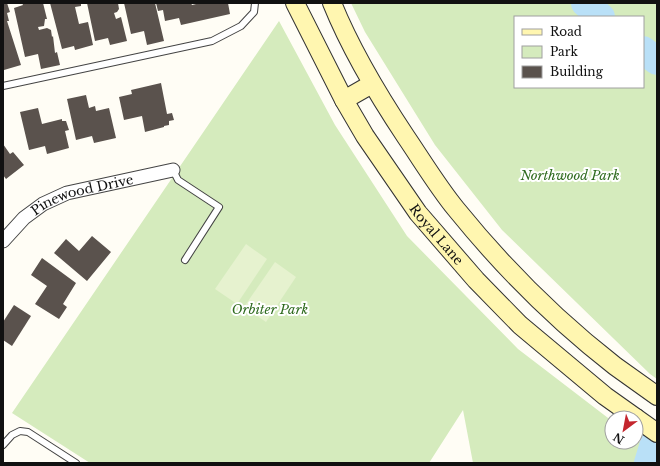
<svg xmlns="http://www.w3.org/2000/svg" width="660" height="466" viewBox="0 0 660 466" font-family="'Libre Baskerville',serif">
<style>
.green{fill:#d5ebbd;fill-rule:evenodd}
.pitch{fill:#e6f2cf}
.lines{fill:none;stroke-linecap:round;stroke-linejoin:round}
.river{stroke:#b9e0f7;stroke-width:28}
.building{fill:#5a524d}
.service-casing{stroke:#444;stroke-width:8}
.minor-casing{stroke:#444;stroke-width:15}
.secondary-casing{stroke:#333;stroke-width:20}
.service{stroke:#fff;stroke-width:6}
.minor{stroke:#fff;stroke-width:13}
.secondary{stroke:#fff6b0;stroke-width:18}
.labels{text-anchor:middle;dominant-baseline:central;stroke-width:4;stroke-linejoin:round;paint-order:stroke}
.park-label{font-size:13px;font-style:italic;fill:#2f6b1f;stroke:#fff}
.street-label{font-size:13px;fill:#111;stroke:#fff}
</style>
<rect width="100%" height="100%" fill="#fffdf5"/>
<!-- green -->
<g class="green">
<path d="M 351,3 L 657,3 L 657,379 L 650,374 L 502,230 L 435,145 L 365,32 ZM 515,17 L 643,17 L 643,87 L 515,87 Z"/>
<polygon points="279,21 335,125 407,236 518,349 612,421 612,442 636,442 636,439 657,455 657,463 473,463 463,410 429,463 90,463 12,413"/>
</g>
<!-- pitch -->
<g class="pitch">
<polygon points="246,244 267,259 237,304 215,289"/>
<polygon points="275,262 296,277 266,322 244,307"/>
</g>
<g class="lines">
<!-- river -->
<g class="river">
<polyline points="585,3 601,17"/>
<polyline points="643,50 657,61"/>
<polyline points="648,463 657,434"/>
</g>
</g>
<!-- building -->
<g class="building">
<polygon points="3,3 7,3 10,12 7,13 9,21 7,21 21,65 4,70"/>
<polygon points="22,3 43,3 47,19 45,19 44,26 38,27 39,30 47,28 51,30 52,37 53,36 55,53 57,52 60,65 41,69 38,54 25,57 14,8 23,5"/>
<polygon points="50,3 81,3 81,6 75,7 79,24 88,22 93,45 75,50 74,46 62,49"/>
<polygon points="87,3 118,3 119,9 117,12 114,13 116,19 121,17 127,41 110,45 108,38 95,41"/>
<polygon points="124,3 155,3 164,41 147,45 144,31 131,34"/>
<polygon points="156,3 191,3 192,5 200,3 228,3 230,14 181,25 179,18 165,21 163,10 158,11"/>
<polygon points="161,83 167,114 172,113 174,120 169,121 169,125 164,126 164,127 145,132 142,116 124,120 119,97 132,94 131,90"/>
<polygon points="86,95 89,108 95,106 96,111 109,108 116,138 94,143 92,136 76,140 67,99"/>
<polygon points="38,108 42,124 62,119 62,121 66,121 69,130 65,131 69,148 47,154 45,146 29,150 20,112"/>
<polygon points="3,144 10,154 13,152 24,165 6,179 3,175"/>
<polygon points="92,236 111,252 87,281 54,253 66,239 79,251"/>
<polygon points="42,258 76,283 63,304 67,307 59,319 35,304 47,286 31,275"/>
<polygon points="14,305 31,316 12,346 3,340 3,322"/>
</g>
<g class="lines">
<!-- service casing -->
<g class="service-casing">
<g id="service">
<polyline points="3,86 212,41 241,26 254,12 255,3"/>
<polyline points="173,170 178,180 219,207 185,260"/>
<polyline points="3,445 12,435 20,431 28,432 76,463"/>
</g>
</g>
<!-- minor casing -->
<g class="minor-casing">
<g id="minor">
<path id="s1" d="M 3,241 L 24,218 L 43,204 L 67,193 L 173,170"/>
</g>
</g>
<!-- secondary casing -->
<g class="secondary-casing">
<g id="secondary">
<path id="s2" d="M 295,3 L 344,100 L 365,136 L 418,213 L 476,280 L 520,325 L 605,396 L 636,418"/>
<path d="M 332,3 C 351,50 378,95 406,137 C 423,162 438,187 456,209 C 503,267 557,321 615,366 C 629,376 643,386 657,396"/>
<polyline points="344,100 372,84"/>
<polyline points="636,418 657,433"/>
</g>
</g>
<!-- service -->
<use href="#service" class="service"/>
<!-- minor -->
<use href="#minor" class="minor"/>
<!-- secondary -->
<use href="#secondary" class="secondary"/>
</g>
<g class="labels">
<!-- park labels -->
<g class="park-label">
<text x="570" y="175">Northwood Park</text>
<text x="270" y="309">Orbiter Park</text>
</g>
<!-- street labels -->
<g class="street-label">
<text stroke="none"><textPath href="#s1" startOffset="95">Pinewood Drive</textPath></text>
<text stroke="none"><textPath href="#s2" startOffset="272">Royal Lane</textPath></text>
</g>
</g>
<!-- border -->
<rect width="660" height="466" fill="none" stroke="#111111" stroke-width="8"/>
<!-- legend -->
<rect x="514" y="16" width="130" height="72" fill="#ffffff" stroke="#a0a0a0"/>
<rect x="522" y="29" width="20" height="6" fill="#fff6b0" stroke="#a0a0a0"/>
<text x="550" y="36" font-size="12" fill="#111111">Road</text>
<rect x="522" y="46" width="20" height="12" fill="#d5ebbd" stroke="#a0a0a0"/>
<text x="550" y="56" font-size="12" fill="#111111">Park</text>
<rect x="522" y="66" width="20" height="12" fill="#5a524d" stroke="#a0a0a0"/>
<text x="550" y="76" font-size="12" fill="#111111">Building</text>
<!-- north arrow -->
<g transform="translate(624 430) rotate(212)"><circle r="19" fill="#ffffff" stroke="#a0a0a0"/>
<path d="M0-3L7 15L0 10L-7 15Z" fill="#c4262e"/>
<text y="-6" font-size="11" font-weight="bold" text-anchor="middle" fill="#111111">N</text>
</g>
</svg>
